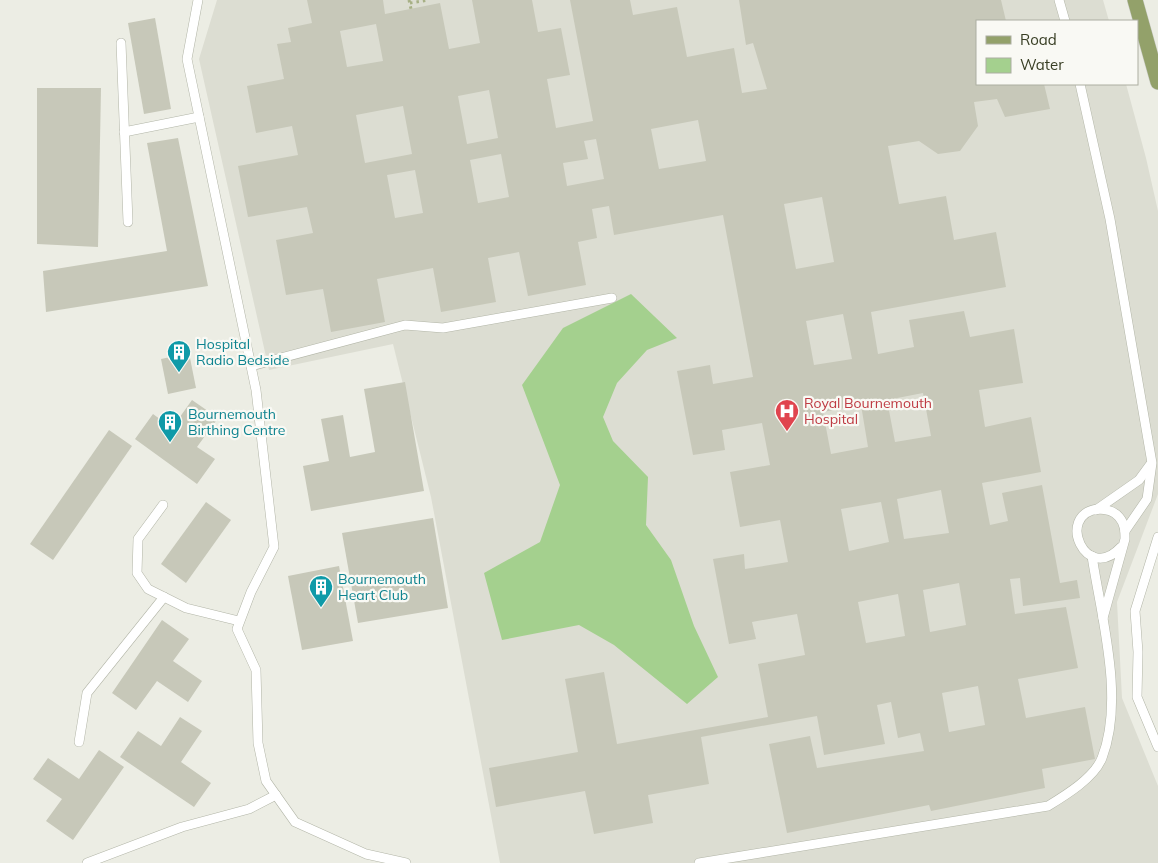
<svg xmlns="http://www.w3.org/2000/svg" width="1158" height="863" viewBox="0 0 1158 863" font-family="Mulish,sans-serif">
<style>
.built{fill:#dcddd2}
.water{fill:#a4d08e}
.building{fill:#c7c8b9;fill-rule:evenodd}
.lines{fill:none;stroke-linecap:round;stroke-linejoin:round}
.lane-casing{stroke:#b2b5a7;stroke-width:10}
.primary-casing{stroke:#c7c9c2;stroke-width:16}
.path{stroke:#a7b085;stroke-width:3;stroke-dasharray:2.5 4;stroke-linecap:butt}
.lane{stroke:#fff;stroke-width:9}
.primary{stroke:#93a16a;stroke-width:15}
.labels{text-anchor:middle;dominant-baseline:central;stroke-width:4.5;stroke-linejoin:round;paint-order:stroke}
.culture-label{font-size:14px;fill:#0d838f;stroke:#f9f9f4;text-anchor:start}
.health-label{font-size:14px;fill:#be3a42;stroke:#f9f9f4;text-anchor:start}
</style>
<rect width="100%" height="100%" fill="#ecede4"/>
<!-- built -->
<polygon class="built" points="217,0 1103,0 1109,21 977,21 977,84 1126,84 1146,158 1158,211 1158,494 1117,602 1122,698 1158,786 1158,863 500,863 431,497 393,344 269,370 199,59"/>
<!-- water -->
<polygon class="water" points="631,294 677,338 647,350 617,383 603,417 613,441 648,477 646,525 671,560 694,626 718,677 687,704 614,645 579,625 502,640 484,573 540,542 560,485 522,385 563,328"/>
<!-- building -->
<g class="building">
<path d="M 307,0 L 383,0 L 385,14 L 440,3 L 449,49 L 480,43 L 472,0 L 532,0 L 538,32 L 561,28 L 570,75 L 547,79 L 556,128 L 593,121 L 570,0 L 630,0 L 633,15 L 677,7 L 687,57 L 734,48 L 742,93 L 767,89 L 753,43 L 746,45 L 739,0 L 1001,0 L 1006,21 L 977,21 L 977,84 L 1044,84 L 1050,109 L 1005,117 L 997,99 L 974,102 L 978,126 L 960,151 L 938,154 L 919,141 L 888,146 L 899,204 L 946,196 L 954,240 L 996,232 L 1006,287 L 871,312 L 878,354 L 914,347 L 909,320 L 964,311 L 970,337 L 1014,329 L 1023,383 L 979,390 L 985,427 L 1031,417 L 1041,472 L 982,483 L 990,525 L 1008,521 L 1002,493 L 1042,485 L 1060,583 L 1077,580 L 1080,598 L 1023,606 L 1020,578 L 1010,579 L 1015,614 L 1066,607 L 1078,668 L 1018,679 L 1026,718 L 1085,707 L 1095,759 L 1042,769 L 1045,788 L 931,811 L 929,805 L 787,833 L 769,744 L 810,736 L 817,768 L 924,751 L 920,733 L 898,738 L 891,702 L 877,705 L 885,744 L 824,755 L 817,716 L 701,737 L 709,784 L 648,795 L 653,823 L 594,834 L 585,791 L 496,807 L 489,768 L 578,752 L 565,679 L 604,672 L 617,744 L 768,717 L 758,664 L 805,655 L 797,614 L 752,622 L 756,639 L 729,644 L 713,559 L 744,554 L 745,569 L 788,562 L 780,520 L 740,527 L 730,472 L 770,465 L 762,423 L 722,430 L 725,450 L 693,455 L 677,371 L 710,365 L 713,384 L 753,377 L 723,215 L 614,235 L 609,206 L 592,209 L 597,238 L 578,242 L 586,285 L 528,296 L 519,252 L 488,258 L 496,302 L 441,312 L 433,268 L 377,279 L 385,322 L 331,332 L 323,289 L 286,295 L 276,240 L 313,233 L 307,207 L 248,217 L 238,166 L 298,155 L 292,126 L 256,133 L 247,86 L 284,79 L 277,44 L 291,42 L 288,28 L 312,23 ZM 376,24 L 383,61 L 347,67 L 340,31 ZM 489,90 L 498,138 L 467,144 L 458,96 ZM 403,106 L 412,154 L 365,163 L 356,115 ZM 698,120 L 706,161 L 659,169 L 651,129 ZM 596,139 L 604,179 L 567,186 L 563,163 L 588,159 L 584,141 ZM 501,154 L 509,197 L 478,203 L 470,160 ZM 415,170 L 423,213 L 395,218 L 387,175 ZM 822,197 L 834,262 L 796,269 L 784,204 ZM 843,314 L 852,359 L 814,365 L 806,321 ZM 923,393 L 931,436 L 895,442 L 887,400 ZM 861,405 L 868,447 L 831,454 L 823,412 ZM 941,490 L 949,533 L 904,539 L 897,499 ZM 881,502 L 889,542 L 849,551 L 841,509 ZM 959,583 L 966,625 L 930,632 L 923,590 ZM 898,594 L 905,636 L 866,643 L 858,602 ZM 978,686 L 985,725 L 949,732 L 942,693 Z"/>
<polygon points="155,18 171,109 144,114 128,23"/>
<polygon points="37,88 101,88 98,247 37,244"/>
<polygon points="178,138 208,286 46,312 43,271 167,251 147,143"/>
<polygon points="189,353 196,388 168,394 161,359"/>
<polygon points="405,382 424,491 311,511 303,466 329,461 321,419 343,415 350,457 375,452 364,389"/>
<polygon points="192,400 218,418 197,447 215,459 197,484 135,439 153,414 172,428"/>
<polygon points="109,430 132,446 53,560 30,544"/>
<polygon points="206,502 231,520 186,583 161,564"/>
<polygon points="433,518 448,608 358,623 342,533"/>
<polygon points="339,566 353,641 302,650 288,576"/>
<polygon points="162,620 189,639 173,661 202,681 188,702 157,681 136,710 112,693"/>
<polygon points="180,717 202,731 181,762 211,783 194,807 120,757 138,731 161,746"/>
<polygon points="99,750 124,767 73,840 46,821 62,799 33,779 48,758 79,779"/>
</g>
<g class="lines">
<!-- lane casing -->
<g class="lane-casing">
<g id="lane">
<polyline points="198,0 187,59 256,390 274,547 251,592 237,629 256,670 258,743 266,781 295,822 366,854 406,863"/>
<polyline points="1059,0 1065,21"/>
<polyline points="121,43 128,222"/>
<polyline points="1080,84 1110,219 1152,463 1147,499 1125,531"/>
<polyline points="124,132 199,117"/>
<polyline points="251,366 405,325 443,328 612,298"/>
<polyline points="163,505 138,539 137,573 148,589 186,608 239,621"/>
<polyline points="1096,510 1139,480 1150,465"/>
<polyline points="1158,537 1135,611 1138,652 1137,697 1158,747"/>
<path d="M 1103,618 L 1125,539 C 1125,531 1125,524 1119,517 C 1114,511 1106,509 1098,509 C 1055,514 1086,585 1121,547"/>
<polyline points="79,742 87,693 164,597"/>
<polyline points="87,863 182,827 249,809 276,795"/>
<path d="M 699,863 L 1048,806 C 1066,795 1094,778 1102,758 C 1125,699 1101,616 1092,556"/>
</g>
</g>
<!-- primary casing -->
<g class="primary-casing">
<polyline id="primary" points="1135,0 1158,82"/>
</g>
<!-- path -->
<g class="path">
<polyline points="409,0 411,9"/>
<polyline points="410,3 429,0"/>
</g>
<!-- lane -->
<use href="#lane" class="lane"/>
<!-- primary -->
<use href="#primary" class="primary"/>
</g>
<!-- icons -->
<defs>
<g id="building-pin" transform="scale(1.25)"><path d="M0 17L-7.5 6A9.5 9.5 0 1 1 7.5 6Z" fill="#0f9aa8" stroke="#f9f9f4"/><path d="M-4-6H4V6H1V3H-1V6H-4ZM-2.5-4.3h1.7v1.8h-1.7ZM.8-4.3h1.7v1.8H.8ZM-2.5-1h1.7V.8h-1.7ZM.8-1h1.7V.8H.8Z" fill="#fff"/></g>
<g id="hospital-pin" transform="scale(1.25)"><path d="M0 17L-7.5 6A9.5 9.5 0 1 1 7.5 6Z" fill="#e0444e" stroke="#f9f9f4"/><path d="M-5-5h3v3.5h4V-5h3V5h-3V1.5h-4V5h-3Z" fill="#fff"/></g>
</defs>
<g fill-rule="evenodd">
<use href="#building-pin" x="179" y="352"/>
<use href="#hospital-pin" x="787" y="411"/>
<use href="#building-pin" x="170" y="422"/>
<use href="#building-pin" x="321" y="587"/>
</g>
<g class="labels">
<!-- culture labels -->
<g class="culture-label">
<text x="196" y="344">Hospital<tspan x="196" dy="16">Radio Bedside</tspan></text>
<text x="188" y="414">Bournemouth<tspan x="188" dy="16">Birthing Centre</tspan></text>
<text x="338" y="579">Bournemouth<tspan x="338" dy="16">Heart Club</tspan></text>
</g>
<!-- health labels -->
<g class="health-label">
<text x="804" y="403">Royal Bournemouth<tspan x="804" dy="16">Hospital</tspan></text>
</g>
</g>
<!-- legend -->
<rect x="976" y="20" width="162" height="65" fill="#f9f9f4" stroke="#acaea1"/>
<rect x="986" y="36" width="25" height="8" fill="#93a16a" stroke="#acaea1"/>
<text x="1020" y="45" font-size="15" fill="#383e24">Road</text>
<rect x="986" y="58" width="25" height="15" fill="#a4d08e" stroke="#acaea1"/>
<text x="1020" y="70" font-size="15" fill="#383e24">Water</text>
</svg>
